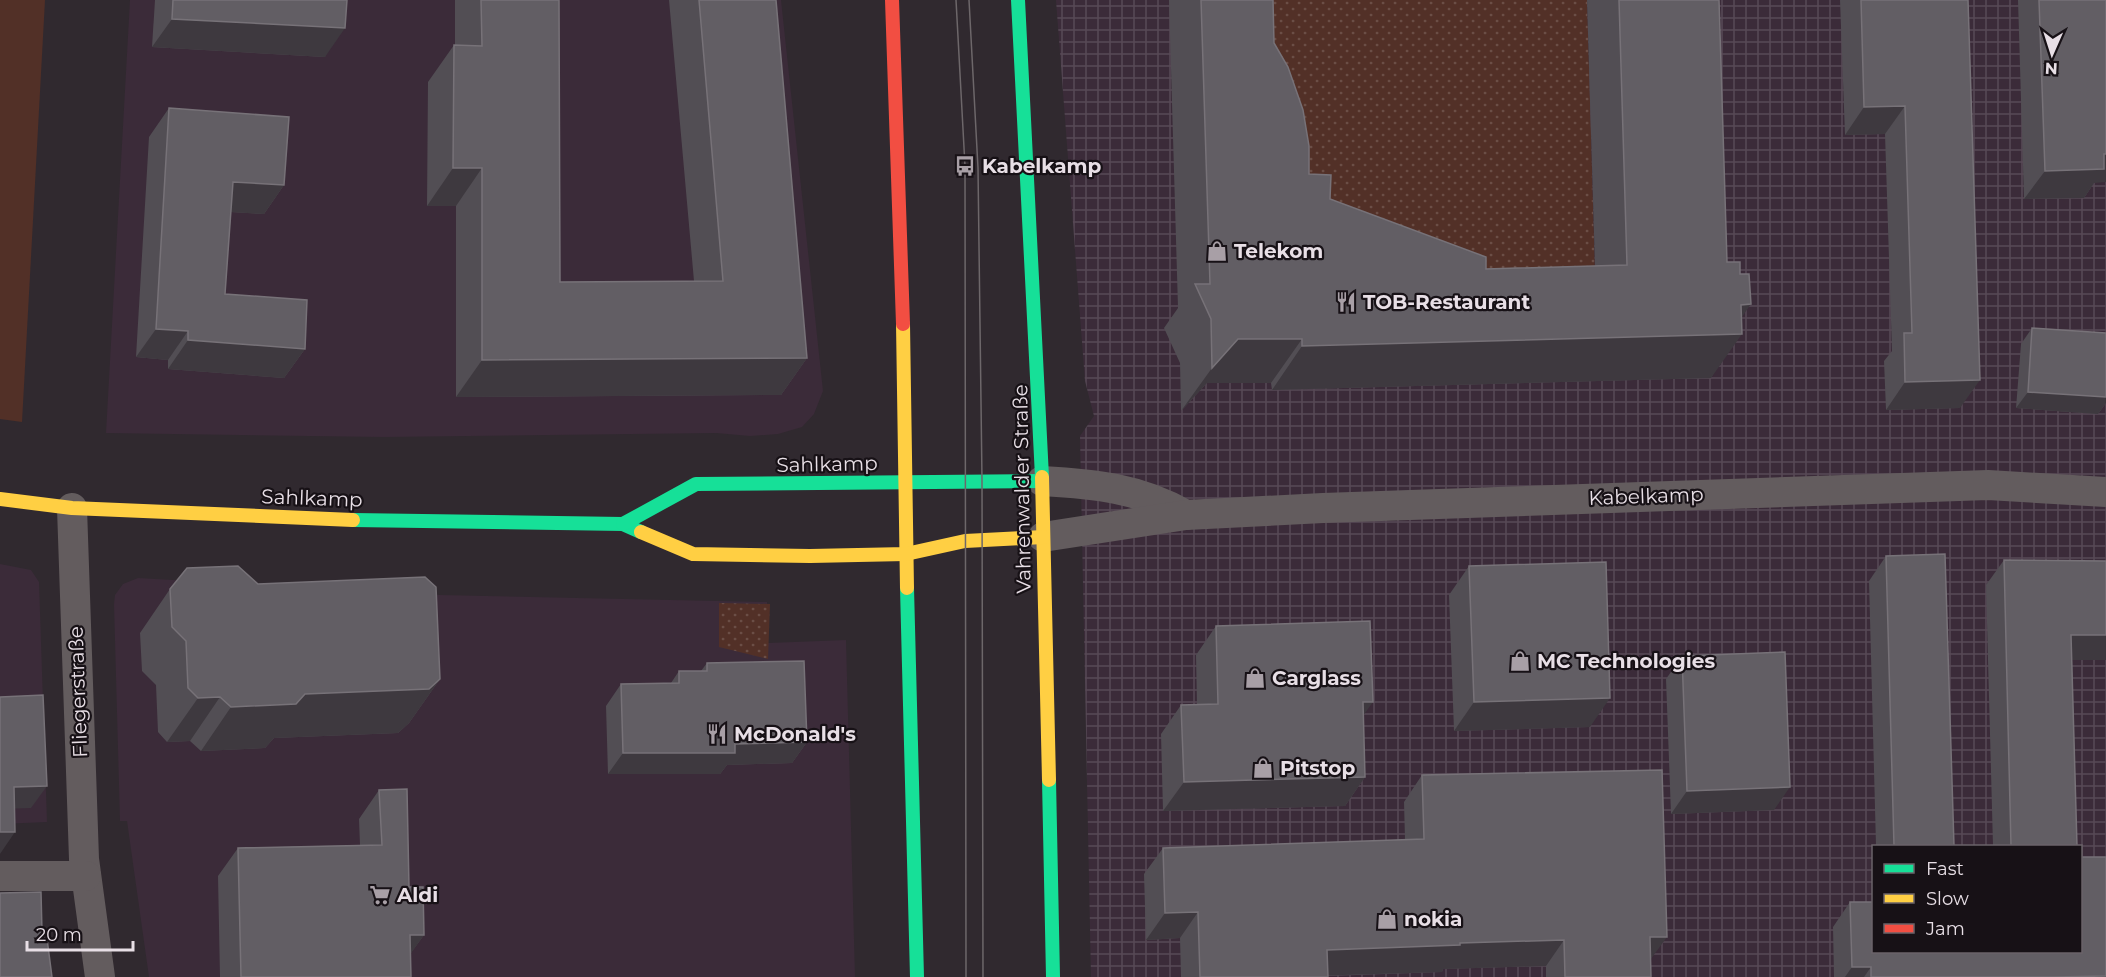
<svg xmlns="http://www.w3.org/2000/svg" width="2106" height="977" viewBox="0 0 2106 977" font-family="Montserrat,sans-serif">
<style>
.built{fill:#3b2b39}
.industrial{fill:url(#industrial-grid);fill-rule:evenodd}
.park{fill:url(#park-dots)}
.pitch{fill:#523027}
.lines{fill:none;stroke-linecap:round;stroke-linejoin:round}
.street{stroke:#635c5e;stroke-width:30}
.fast{stroke:#16e098;stroke-width:14}
.slow{stroke:#ffcf43;stroke-width:14}
.jam{stroke:#f24e42;stroke-width:14}
.tram{stroke:#6d676a;stroke-width:1.5}
.wall{fill:#524e54}
.shaded-wall{fill:#3e393f}
.building{fill:#625e64;stroke:#777278;stroke-width:1.5}
.labels{text-anchor:middle;dominant-baseline:central;stroke-width:4.5;stroke-linejoin:round;paint-order:stroke}
.poi-label{font-size:20px;font-weight:bold;fill:#e8dfe6;stroke:#171116;text-anchor:start}
.street-label{font-size:20px;fill:#e8dfe6;stroke:#171116}
</style>
<defs>
<pattern id="industrial-grid" width="8" height="8" patternUnits="userSpaceOnUse" patternTransform="scale(1.5)"><rect width="8" height="8" fill="#3b2b39"/><path d="M0 4h8M4 0v8" fill="none" stroke="#574956"/></pattern>
<pattern id="park-dots" width="8" height="8" patternUnits="userSpaceOnUse" patternTransform="scale(1.5)"><rect width="8" height="8" fill="#523027"/><path d="M2 2h.1M6 6h.1" fill="none" stroke="#6b4e46" stroke-width="1.8" stroke-linecap="round"/></pattern>
</defs>
<rect width="100%" height="100%" fill="#30292f"/>
<!-- built -->
<g class="built">
<polygon points="130,0 781,0 823,391 814,414 802,427 778,434 750,436 716,433 384,437 106,433"/>
<polygon points="0,564 31,570 39,582 47,822 0,824"/>
<polygon points="138,578 440,595 767,602 768,643 846,640 855,977 149,977 127,821 120,821 114,604 115,595 123,584"/>
</g>
<!-- industrial -->
<path class="industrial" d="M 1056,0 L 2106,0 L 2106,977 L 1091,977 L 1080,436 L 1094,416 L 1085,381 ZM 1874,846 L 2080,846 L 2080,952 L 1874,952 Z"/>
<!-- park -->
<g class="park">
<polygon points="1241,0 1587,0 1596,309 1298,243"/>
<polygon points="719,603 770,604 768,659 719,647"/>
</g>
<!-- pitch -->
<polygon class="pitch" points="0,0 45,0 22,422 0,419"/>
<g class="lines">
<!-- street -->
<g class="street">
<path d="M 1042,481 C 1095,484 1139,488 1186,515"/>
<polyline points="72,508 84,859 100,977"/>
<polyline points="1043,537 1186,515 1323,508 1988,485 2106,492"/>
<polyline points="0,876 86,876"/>
</g>
<!-- fast -->
<g class="fast">
<polyline points="1018,0 1042,477"/>
<polyline points="353,520 623,524 641,532"/>
<polyline points="623,524 696,484 1042,481"/>
<polyline points="907,588 917,977"/>
<polyline points="1049,780 1053,977"/>
</g>
<!-- slow -->
<g class="slow">
<polyline points="903,324 907,588"/>
<polyline points="1042,477 1049,780"/>
<polyline points="0,499 72,508 353,520"/>
<polyline points="641,532 693,554 810,556 906,554 965,541 1043,537"/>
</g>
<!-- jam -->
<polyline class="jam" points="892,0 903,324"/>
<!-- tram -->
<g class="tram">
<polyline points="956,0 965,166 966,977"/>
<polyline points="969,0 978,168 982,480 983,977"/>
</g>
</g>
<!-- wall -->
<g class="wall">
<polygon points="155,0 347,0 325,57 152,47"/>
<polygon points="455,0 559,0 560,282 694,281 669,0 776,0 807,358 781,395 456,397 456,206 427,206 428,82 454,45 455,45"/>
<polygon points="1169,0 1273,0 1274,43 1309,174 1330,199 1486,269 1595,266 1587,0 1719,0 1727,262 1742,317 1711,378 1272,390 1271,383 1207,383 1181,411 1180,363 1164,328 1178,308"/>
<polygon points="1840,0 1968,0 1960,408 1886,410 1884,361 1892,351 1885,134 1845,135"/>
<polygon points="2018,0 2106,0 2094,183 2084,198 2024,199"/>
<polygon points="169,108 284,185 264,214 231,212 225,294 305,349 284,378 168,369 168,360 136,357 149,137"/>
<polygon points="2032,328 2106,333 2106,403 2098,414 2016,408 2021,344"/>
<polygon points="1886,556 1954,846 1876,846 1869,581"/>
<polygon points="2004,560 2106,660 2072,660 2077,846 1993,846 1986,585"/>
<polygon points="1469,566 1590,727 1454,731 1449,595"/>
<polygon points="258,584 440,679 409,723 398,733 274,738 265,748 201,751 190,741 167,742 158,732 156,685 142,671 140,633 170,589"/>
<polygon points="1216,626 1363,716 1365,777 1345,806 1163,811 1161,734 1181,705 1197,705 1196,655"/>
<polygon points="1682,656 1774,810 1671,814 1666,679"/>
<polygon points="707,663 807,742 792,763 727,765 720,774 608,774 606,706 621,684 671,683 679,671 701,671"/>
<polygon points="1422,775 1651,960 1651,977 1546,977 1546,966 1443,969 1442,972 1328,976 1328,977 1181,977 1180,938 1146,940 1144,874 1163,848 1405,840 1404,802"/>
<polygon points="379,790 424,935 410,954 411,977 220,977 218,876 238,848 360,845 359,819"/>
<polygon points="1850,902 2106,977 1834,977 1833,927"/>
</g>
<!-- shaded-wall -->
<g class="shaded-wall">
<polygon points="172,19 345,28 325,57 152,47"/>
<polygon points="1905,106 1885,134 1845,135 1864,107"/>
<polygon points="2104,154 2106,154 2106,182 2094,183 2084,198 2024,199 2045,171"/>
<polygon points="453,168 482,168 456,206 427,206"/>
<polygon points="233,182 284,185 264,214 213,211"/>
<polygon points="1751,304 1730,334 1742,334 1711,378 1272,390 1302,346"/>
<polygon points="156,329 188,331 168,360 136,357"/>
<polygon points="1238,339 1302,339 1271,383 1207,383 1181,411 1212,368"/>
<polygon points="188,340 305,349 284,378 168,369"/>
<polygon points="807,358 781,395 456,397 482,360"/>
<polygon points="1980,380 1960,408 1886,410 1905,382"/>
<polygon points="2028,392 2106,397 2106,403 2098,414 2016,408"/>
<polygon points="2071,635 2106,635 2106,660 2054,660"/>
<polygon points="440,679 409,723 398,733 274,738 265,748 201,751 231,707 305,694"/>
<polygon points="220,697 190,741 167,742 198,698"/>
<polygon points="1610,698 1590,727 1454,731 1474,702"/>
<polygon points="1363,702 1373,702 1352,731"/>
<polygon points="807,742 792,763 727,765 720,774 608,774 623,753 735,744"/>
<polygon points="1365,777 1345,806 1163,811 1184,782"/>
<polygon points="47,786 31,808 0,809 14,787"/>
<polygon points="1790,787 1774,810 1671,814 1687,791"/>
<polygon points="0,832 15,832 0,854"/>
<polygon points="1198,912 1180,938 1146,940 1165,913"/>
<polygon points="410,935 424,935 404,963"/>
<polygon points="1650,937 1667,937 1648,963"/>
<polygon points="1564,940 1546,966 1443,969 1442,972 1309,976 1327,950 1460,943"/>
<polygon points="1852,967 1871,967 1864,977 1845,977"/>
<polygon points="2106,976 2106,977 2054,977"/>
</g>
<!-- building -->
<g class="building">
<polygon points="173,0 347,0 345,28 172,19"/>
<polygon points="481,0 559,0 560,282 723,281 699,0 776,0 807,358 482,360 482,168 453,168 454,45 482,46"/>
<polygon points="1201,0 1273,0 1274,43 1288,67 1303,110 1309,146 1309,174 1331,175 1330,199 1486,257 1486,269 1627,265 1619,0 1719,0 1727,262 1740,262 1740,274 1749,274 1751,304 1741,305 1742,334 1302,346 1302,339 1238,339 1212,368 1211,319 1195,284 1210,284"/>
<polygon points="1861,0 1968,0 1980,380 1905,382 1904,333 1912,333 1905,106 1864,107"/>
<polygon points="2039,0 2106,0 2106,154 2104,154 2104,169 2045,171"/>
<polygon points="169,108 289,117 284,185 233,182 225,294 307,300 305,349 188,340 188,331 156,329"/>
<polygon points="2032,328 2106,333 2106,397 2028,392"/>
<polygon points="1945,554 1954,846 1894,846 1886,556"/>
<polygon points="2004,560 2106,561 2106,635 2071,635 2077,846 2011,846"/>
<polygon points="1606,562 1610,698 1474,702 1469,566"/>
<polygon points="238,566 258,584 425,577 436,587 440,679 429,689 305,694 296,704 231,707 220,697 198,698 188,688 186,641 172,627 170,589 187,568"/>
<polygon points="1370,621 1373,702 1363,702 1365,777 1184,782 1181,705 1218,704 1216,626"/>
<polygon points="1785,652 1790,787 1687,791 1682,656"/>
<polygon points="804,661 807,742 735,744 735,753 623,753 621,684 679,683 679,671 707,671 707,663"/>
<polygon points="43,695 47,786 14,787 15,832 0,832 0,697"/>
<polygon points="1662,770 1667,937 1650,937 1651,977 1565,977 1564,940 1460,943 1460,945 1327,950 1328,977 1200,977 1198,912 1165,913 1163,848 1424,839 1422,775"/>
<polygon points="407,789 409,887 423,887 424,935 410,935 411,977 241,977 238,848 382,845 379,790"/>
<polygon points="2080,857 2106,857 2106,976 2054,977 1871,977 1871,967 1852,967 1850,902 1874,902 1874,951 2080,951"/>
<polygon points="41,892 42,932 46,931 52,977 0,977 0,893"/>
</g>
<!-- icons -->
<defs>
<g id="bus-bare" transform="scale(1.62)"><path d="M-5-6H5V4H4V6H2V4H-2V6H-4V4H-5ZM-3.5-4V0h7V-4ZM-3.5 1.2v1.5H-2V1.2ZM2 1.2v1.5H3.5V1.2Z" fill="#a89fa6" stroke="#171116" stroke-width="2.5" paint-order="stroke"/></g>
<g id="shop-bare" transform="scale(1.62)"><path d="M-5-2.5h2.3a2.7 3.5 0 0 1 5.4 0H5L5.5 6h-11ZM-1.5-2.5h3a1.5 2.3 0 0 0-3 0Z" fill="#a89fa6" stroke="#171116" stroke-width="2.5" paint-order="stroke"/></g>
<g id="restaurant-bare" transform="scale(1.62)"><path d="M-5-6h1v4h1v-4h1v4h1v-4h1v5L-1.5 .5V6h-2V.5L-5-1ZM5-6V6H3V1.5H1.5Q1.5-4 5-6Z" fill="#a89fa6" stroke="#171116" stroke-width="2.5" paint-order="stroke"/></g>
<g id="supermarket-bare" transform="scale(1.62)"><path d="M-6-5.5h2.5l.6 2H6L4.5 2H-2.5L-4.4-4H-6ZM-1.5 3.2a1.3 1.3 0 1 0 .1 0ZM3 3.2a1.3 1.3 0 1 0 .1 0Z" fill="#a89fa6" stroke="#171116" stroke-width="2.5" paint-order="stroke"/></g>
</defs>
<g fill-rule="evenodd">
<use href="#bus-bare" x="965" y="166"/>
<use href="#shop-bare" x="1217" y="251"/>
<use href="#restaurant-bare" x="1346" y="302"/>
<use href="#shop-bare" x="1520" y="661"/>
<use href="#shop-bare" x="1255" y="678"/>
<use href="#restaurant-bare" x="717" y="734"/>
<use href="#shop-bare" x="1263" y="768"/>
<use href="#supermarket-bare" x="380" y="895"/>
<use href="#shop-bare" x="1387" y="919"/>
</g>
<g class="labels">
<!-- poi labels -->
<g class="poi-label">
<text x="982" y="166">Kabelkamp</text>
<text x="1234" y="251">Telekom</text>
<text x="1363" y="302">TOB-Restaurant</text>
<text x="1537" y="661">MC Technologies</text>
<text x="1272" y="678">Carglass</text>
<text x="734" y="734">McDonald's</text>
<text x="1280" y="768">Pitstop</text>
<text x="397" y="895">Aldi</text>
<text x="1404" y="919">nokia</text>
</g>
<!-- street labels -->
<g class="street-label">
<text transform="translate(827 464) rotate(-1)">Sahlkamp</text>
<text transform="translate(1022 489) rotate(-91)">Vahrenwalder Straße</text>
<text transform="translate(1646 496) rotate(-2)">Kabelkamp</text>
<text transform="translate(312 498) rotate(2)">Sahlkamp</text>
<text transform="translate(78 692) rotate(-92)">Fliegerstraße</text>
</g>
</g>
<!-- legend -->
<rect x="1872" y="845" width="210" height="108" fill="#171116" stroke="#6b6369" stroke-width="1.5"/>
<rect x="1884" y="864" width="30" height="9" fill="#16e098" stroke="#6b6369" stroke-width="1.5"/>
<text x="1926" y="875" font-size="18" fill="#e8dfe6">Fast</text>
<rect x="1884" y="894" width="30" height="9" fill="#ffcf43" stroke="#6b6369" stroke-width="1.5"/>
<text x="1926" y="905" font-size="18" fill="#e8dfe6">Slow</text>
<rect x="1884" y="924" width="30" height="9" fill="#f24e42" stroke="#6b6369" stroke-width="1.5"/>
<text x="1926" y="935" font-size="18" fill="#e8dfe6">Jam</text>
<!-- north arrow -->
<g transform="translate(2052 54) rotate(183)" stroke="#171116" stroke-width="4.5" paint-order="stroke">
<path d="M0-4.5L10 22L0 15L-10 22Z" fill="#e8dfe6"/>
<text y="-9" font-size="16" font-weight="bold" text-anchor="middle" fill="#e8dfe6">N</text>
</g>
<!-- scale -->
<path d="M27 941v9h106v-9" fill="none" stroke="#e8dfe6" stroke-width="3"/>
<text x="36" y="941" font-size="18" fill="#e8dfe6" stroke="#171116" stroke-width="4.5" paint-order="stroke">20 m</text>
</svg>
